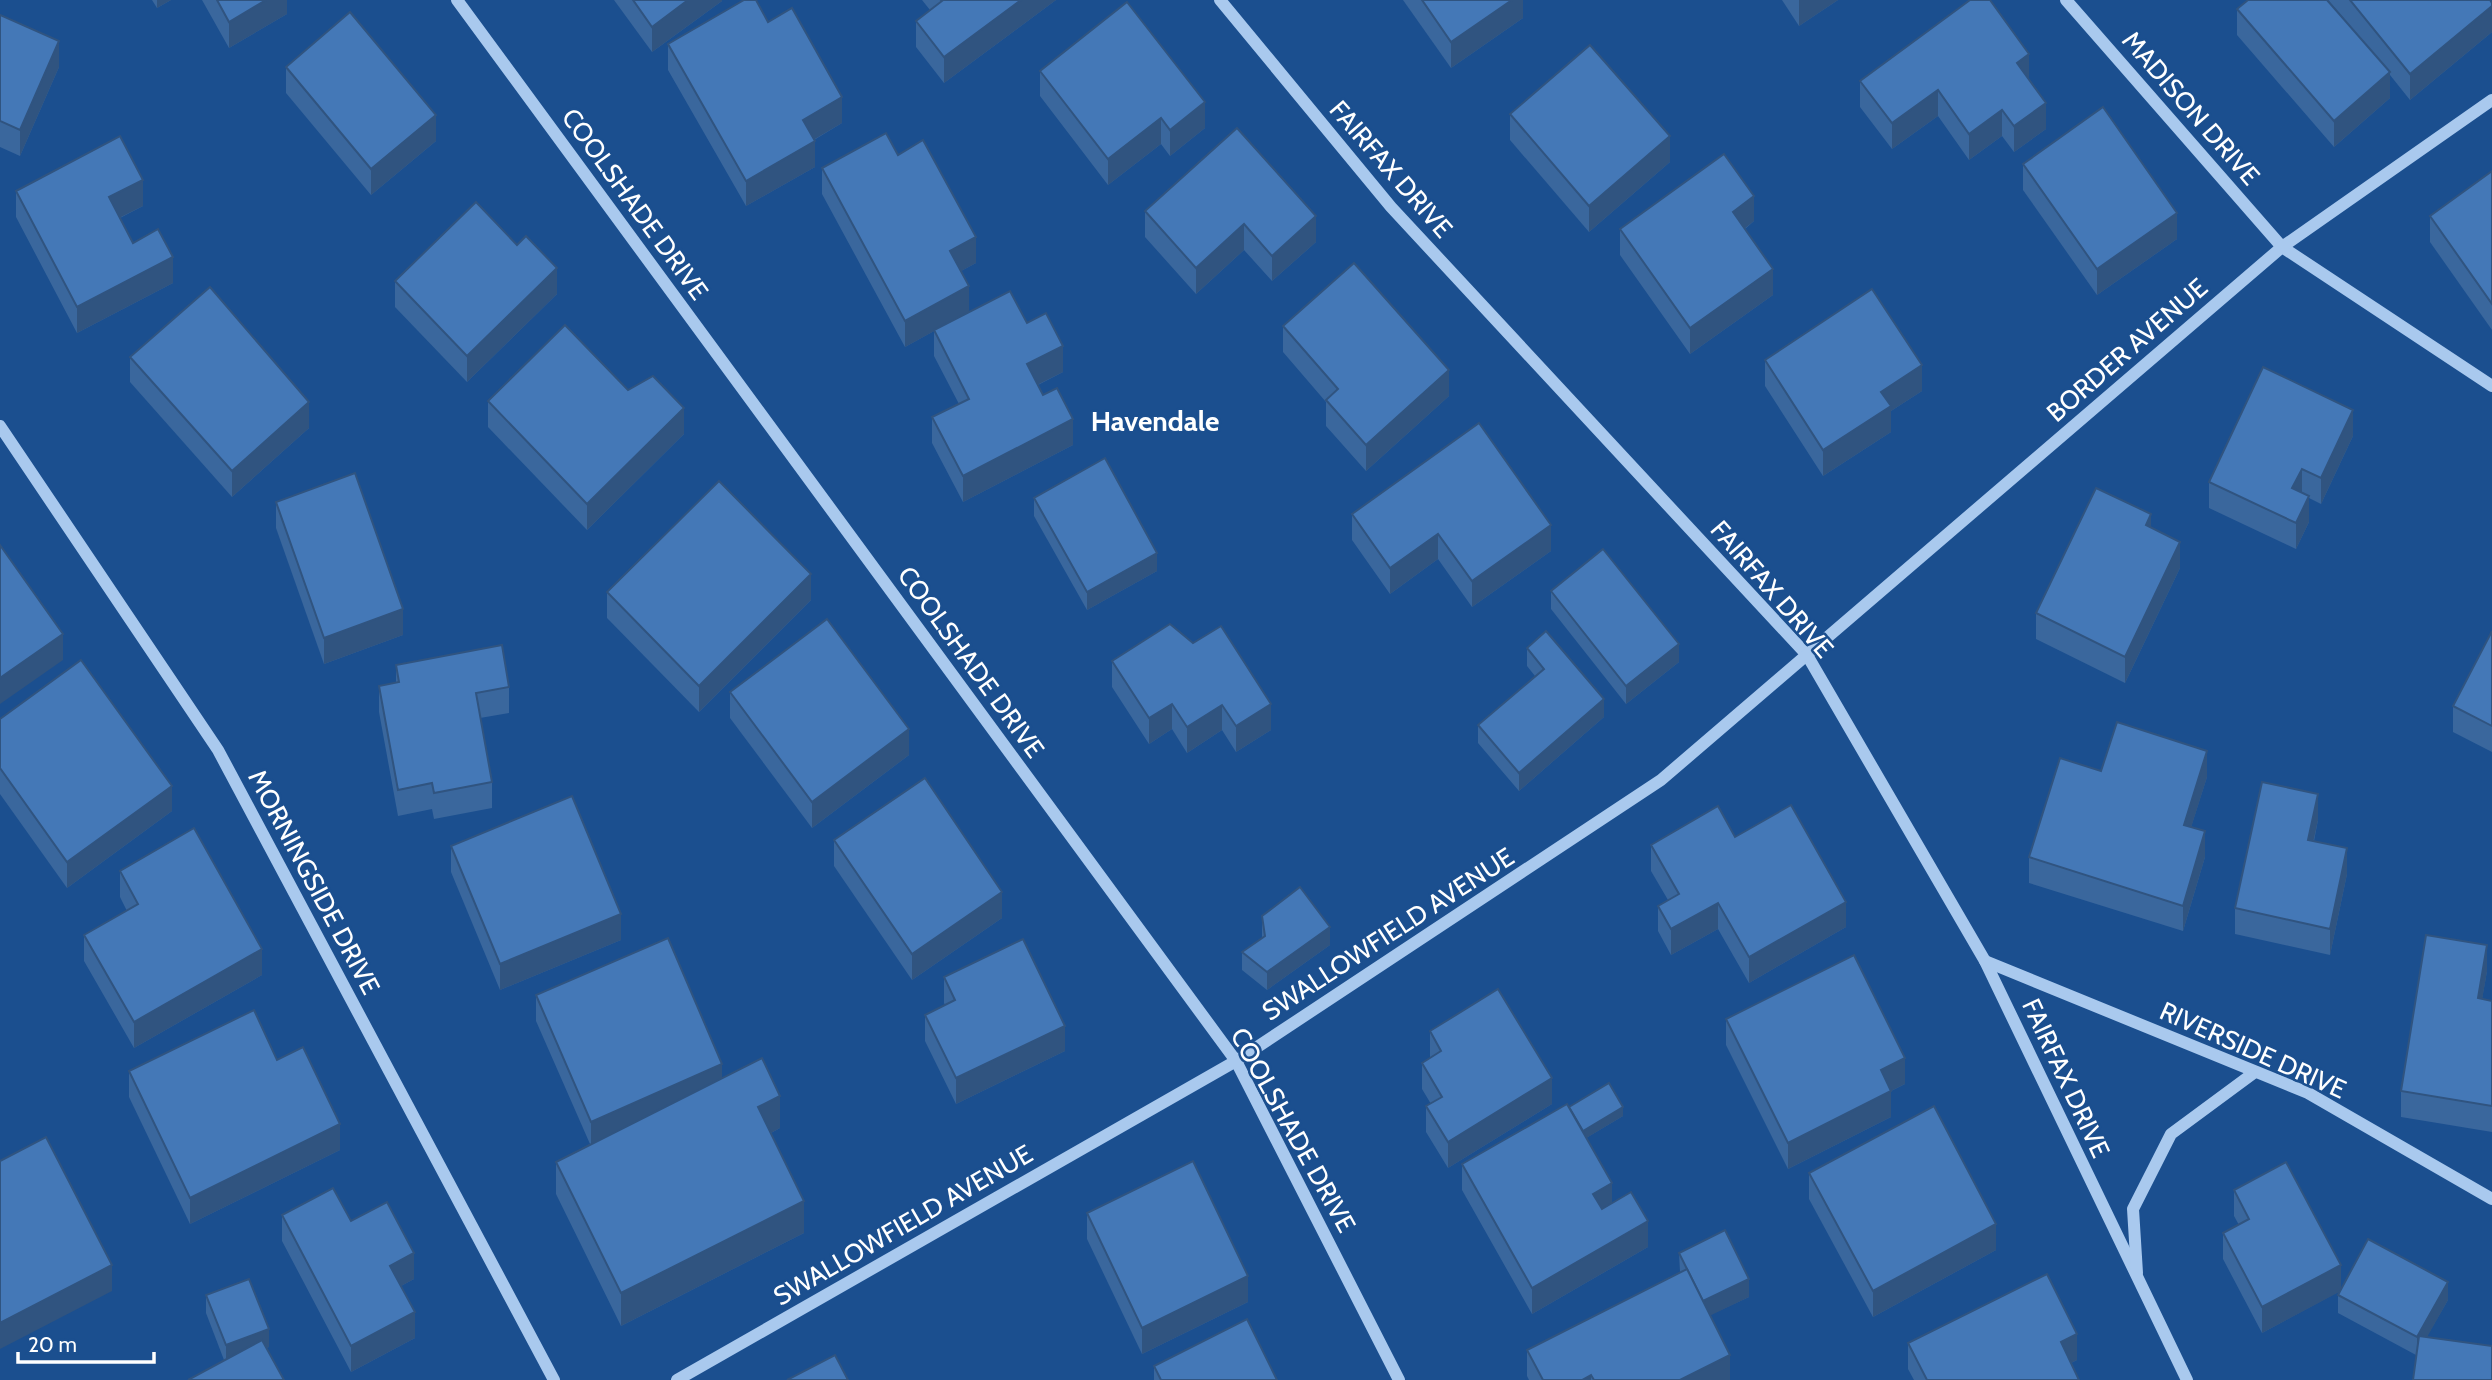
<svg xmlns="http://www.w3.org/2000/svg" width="2492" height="1380" viewBox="0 0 2492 1380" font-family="Cabin,sans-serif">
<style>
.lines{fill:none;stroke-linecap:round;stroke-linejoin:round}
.minor{stroke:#a9c9ee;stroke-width:12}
.wall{fill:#3a679d}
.shaded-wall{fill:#305480}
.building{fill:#4478b7;stroke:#305480;stroke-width:2}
.labels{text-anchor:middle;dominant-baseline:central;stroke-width:5;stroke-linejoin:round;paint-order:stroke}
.street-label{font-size:26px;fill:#fff;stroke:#1b4f8f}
.neighbourhood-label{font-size:28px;font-weight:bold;fill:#fff;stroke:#1b4f8f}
</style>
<rect width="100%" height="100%" fill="#1b4f8f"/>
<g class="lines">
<!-- minor -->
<g class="minor">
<polyline points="457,0 1236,1061 1399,1380"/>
<polyline points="1220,0 1391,207 1807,655 1985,961 2187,1380"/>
<polyline points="2066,0 2282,247 2492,386"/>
<polyline points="0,426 218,750 554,1380"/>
<polyline points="1985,961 2308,1093 2492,1199"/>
<polyline points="2137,1273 2133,1209 2171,1134 2255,1072"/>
<polyline points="677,1380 1236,1061 1661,780 2282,247 2492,100"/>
</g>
</g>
<!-- wall -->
<g class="wall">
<polygon points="152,0 171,0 157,8"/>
<polygon points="202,0 287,0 287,14 229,48"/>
<polygon points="614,0 722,0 722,1 652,52"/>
<polygon points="922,0 1056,0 944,83 916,47 916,21 930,10"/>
<polygon points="1403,0 1523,0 1523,18 1451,68"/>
<polygon points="1782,0 1838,0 1799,26"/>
<polygon points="2328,0 2490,0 2492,3 2492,32 2410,100 2390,75 2390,98 2334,147 2237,35 2237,9 2347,22"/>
<polygon points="0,15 59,67 20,156 0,147"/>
<polygon points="768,22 842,123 814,140 815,167 746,206 668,70 668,44"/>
<polygon points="286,67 436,141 371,195 286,93"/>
<polygon points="1040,71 1205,128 1170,156 1161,144 1108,185 1040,96"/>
<polygon points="2029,80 2046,129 2014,152 2002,136 1969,160 1938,116 1892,149 1860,107 1860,81"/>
<polygon points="1510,114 1670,162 1589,232 1510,140"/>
<polygon points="1237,128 1316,242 1272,281 1244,250 1196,294 1145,237 1145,211"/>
<polygon points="898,155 976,263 961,271 969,312 949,322 1027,323 1063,372 1038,385 1073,445 963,502 932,443 932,417 959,404 934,356 934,331 905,347 822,194 822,168"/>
<polygon points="2023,164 2177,239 2097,295 2023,190"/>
<polygon points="2492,171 2492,330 2430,242 2430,216"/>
<polygon points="16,191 143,206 120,218 133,243 173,283 77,333 16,217"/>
<polygon points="1754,221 1745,229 1773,295 1690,354 1620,255 1620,229"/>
<polygon points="517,245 557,294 467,382 395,307 395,281"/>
<polygon points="1283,326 1449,396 1366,471 1326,426 1326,402 1283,352"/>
<polygon points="130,357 309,428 232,497 130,382"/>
<polygon points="1765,360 1922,391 1891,411 1891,432 1823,476 1765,386"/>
<polygon points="488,401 684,434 587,530 488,427"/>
<polygon points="2353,436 2321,504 2309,498 2309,522 2296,549 2209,508 2209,482"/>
<polygon points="1034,498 1157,571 1087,610 1034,516"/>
<polygon points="276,502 403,635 324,664 276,528"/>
<polygon points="1352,514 1551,551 1472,607 1438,559 1390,594 1352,540"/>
<polygon points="2151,528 2180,568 2125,683 2036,639 2036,613"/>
<polygon points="1551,591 1679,662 1626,704 1551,609"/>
<polygon points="607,592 811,600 699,712 607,618"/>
<polygon points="1170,624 1271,730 1236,752 1222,730 1187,753 1172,729 1149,744 1112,687 1112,661"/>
<polygon points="2492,631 2492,752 2453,732 2453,706"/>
<polygon points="1527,648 1604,717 1519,791 1478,743 1478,725 1535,676 1527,666"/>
<polygon points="396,665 509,687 509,713 480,718 492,782 492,808 434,819 432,809 398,816 379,712 379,686 396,683"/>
<polygon points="730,692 909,755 812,828 730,718"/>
<polygon points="0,719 172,811 67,888 0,794"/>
<polygon points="2101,771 2207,777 2191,827 2205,857 2183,931 2029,883 2029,857"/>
<polygon points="2318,820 2314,841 2347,874 2330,955 2235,934 2235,908"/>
<polygon points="1735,837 1846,927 1749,983 1718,929 1671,955 1658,931 1658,906 1668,900 1651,871 1651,845"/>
<polygon points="834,840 1002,918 912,980 834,866"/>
<polygon points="451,846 621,940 500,990 451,872"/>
<polygon points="120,871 262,975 134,1048 84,961 84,935 127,911 120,897"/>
<polygon points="1262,916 1330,945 1267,990 1242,970 1242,952 1262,938"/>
<polygon points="2487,971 2482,999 2492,1001 2492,1132 2401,1117 2401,1091"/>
<polygon points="944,977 1065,1051 956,1104 925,1041 925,1015 945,1005 944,1003"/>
<polygon points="536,995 722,1077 780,1128 771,1133 804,1233 621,1326 556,1194 556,1162 590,1144 536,1021"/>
<polygon points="1726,1019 1905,1084 1891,1091 1891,1117 1788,1169 1726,1045"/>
<polygon points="1430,1031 1552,1104 1448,1168 1426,1132 1426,1106 1431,1104 1422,1089 1422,1063 1430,1058"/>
<polygon points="277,1060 340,1150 190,1224 129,1097 129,1071"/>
<polygon points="1569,1107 1623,1116 1586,1138 1612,1203 1648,1247 1532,1314 1462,1190 1462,1164"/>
<polygon points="1809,1173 1996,1250 1873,1317 1809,1199"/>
<polygon points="2234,1190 2341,1290 2448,1300 2416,1355 2338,1313 2338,1295 2340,1291 2262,1333 2223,1259 2223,1233 2239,1225 2234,1216"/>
<polygon points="1087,1213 1248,1302 1142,1354 1087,1239"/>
<polygon points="282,1215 351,1221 414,1279 401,1286 415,1338 351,1372 282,1241"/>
<polygon points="1679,1253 1749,1297 1710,1315 1730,1380 1529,1380 1527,1376 1527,1350 1680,1272"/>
<polygon points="206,1295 269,1347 224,1360 206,1313"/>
<polygon points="1908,1343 2077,1360 2071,1363 2079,1380 1914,1380 1908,1369"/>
<polygon points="1154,1366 1277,1380 1154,1380"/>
</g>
<!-- shaded-wall -->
<g class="shaded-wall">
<polygon points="157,0 171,0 157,8"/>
<polygon points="266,0 287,0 287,14 229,48 229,22"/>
<polygon points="688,0 722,0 722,1 652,52 652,27"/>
<polygon points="1021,0 1056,0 944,83 944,57"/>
<polygon points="1512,0 1523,0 1523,18 1451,68 1451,42"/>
<polygon points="1799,0 1838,0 1799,26"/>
<polygon points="2492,6 2492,32 2410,100 2410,74"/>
<polygon points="59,41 59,67 20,156 20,130"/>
<polygon points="2029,54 2029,80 2017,63"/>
<polygon points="2390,72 2390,98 2334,147 2334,121"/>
<polygon points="1938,90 1938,116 1892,149 1892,123"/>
<polygon points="842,97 842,123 803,146 803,120"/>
<polygon points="1205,102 1205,128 1170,156 1170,130"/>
<polygon points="2046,103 2046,129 2014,152 2014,126"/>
<polygon points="2002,110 2002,136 1969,160 1969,134"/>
<polygon points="436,115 436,141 371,195 371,169"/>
<polygon points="1161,118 1161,144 1108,185 1108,159"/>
<polygon points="1670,136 1670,162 1589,232 1589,206"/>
<polygon points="815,141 815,167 746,206 746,181"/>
<polygon points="143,180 143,206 109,223 109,197"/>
<polygon points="1754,196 1754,221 1733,238 1733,212"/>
<polygon points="2177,213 2177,239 2097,295 2097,269"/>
<polygon points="1316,216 1316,242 1272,281 1272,256"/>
<polygon points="1244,224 1244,250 1196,294 1196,268"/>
<polygon points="976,237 976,263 950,277 950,251"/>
<polygon points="173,257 173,283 77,333 77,307"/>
<polygon points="557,268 557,294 467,382 467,356"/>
<polygon points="1773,269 1773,295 1690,354 1690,328"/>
<polygon points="969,286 969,312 905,347 905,321"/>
<polygon points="1063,346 1063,372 1027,390 1027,364"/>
<polygon points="1922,365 1922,391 1891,411 1891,432 1823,476 1823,450 1881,392"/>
<polygon points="1449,370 1449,396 1366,471 1366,445"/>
<polygon points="309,402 309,428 232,497 232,471"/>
<polygon points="684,408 684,434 587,530 587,504"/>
<polygon points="2353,410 2353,436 2321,504 2321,478"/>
<polygon points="1073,419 1073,445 963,502 963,476"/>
<polygon points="2302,469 2302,495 2292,488"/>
<polygon points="2309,496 2309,522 2296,549 2296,523"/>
<polygon points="2151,514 2151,540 2146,525"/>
<polygon points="1551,525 1551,551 1472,607 1472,581"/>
<polygon points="1438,534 1438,559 1390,594 1390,568"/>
<polygon points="2180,542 2180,568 2125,683 2125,657"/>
<polygon points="1157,553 1157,571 1087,610 1087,592"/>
<polygon points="811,574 811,600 699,712 699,686"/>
<polygon points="403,609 403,635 324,664 324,638"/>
<polygon points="63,634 63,660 0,704 0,678"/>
<polygon points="1679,644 1679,662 1626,704 1626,686"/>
<polygon points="1604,699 1604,717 1519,791 1519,773"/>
<polygon points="1172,704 1172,729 1149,744 1149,718"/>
<polygon points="1271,704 1271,730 1236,752 1236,726"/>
<polygon points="1222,705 1222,730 1187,753 1187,727"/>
<polygon points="909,729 909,755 812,828 812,802"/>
<polygon points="2207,751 2207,777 2184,850 2184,825"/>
<polygon points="172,786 172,811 67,888 67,862"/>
<polygon points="2318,794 2318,820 2308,866 2308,840"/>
<polygon points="2205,831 2205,857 2183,931 2183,906"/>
<polygon points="2347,848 2347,874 2330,955 2330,929"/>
<polygon points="1002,892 1002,918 912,980 912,954"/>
<polygon points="1846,902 1846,927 1749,983 1749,957"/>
<polygon points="1718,903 1718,929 1671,955 1671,929"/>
<polygon points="621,914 621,940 500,990 500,964"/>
<polygon points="1330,927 1330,945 1267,990 1267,972"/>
<polygon points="2487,945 2487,971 2478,1024 2478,998"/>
<polygon points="262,949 262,975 134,1048 134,1022"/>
<polygon points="1065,1026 1065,1051 956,1104 956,1078"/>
<polygon points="1905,1058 1905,1084 1881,1096 1881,1070"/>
<polygon points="722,1064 722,1090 591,1148 591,1122"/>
<polygon points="1552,1078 1552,1104 1448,1168 1448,1142"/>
<polygon points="1891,1091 1891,1117 1788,1169 1788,1143"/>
<polygon points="780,1096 780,1128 758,1140 758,1107"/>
<polygon points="1623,1107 1623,1116 1583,1140 1583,1131"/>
<polygon points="340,1124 340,1150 190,1224 190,1198"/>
<polygon points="1612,1183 1612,1209 1593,1219 1593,1194"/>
<polygon points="804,1201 804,1233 621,1326 621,1293"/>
<polygon points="1648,1221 1648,1247 1532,1314 1532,1288"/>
<polygon points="1996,1224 1996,1250 1873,1317 1873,1291"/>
<polygon points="414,1253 414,1279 390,1292 390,1266"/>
<polygon points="112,1265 112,1291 0,1349 0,1323"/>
<polygon points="2341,1265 2341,1291 2262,1333 2262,1307"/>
<polygon points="1248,1276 1248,1302 1142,1354 1142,1328"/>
<polygon points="1749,1279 1749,1297 1703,1319 1703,1301"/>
<polygon points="2448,1282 2448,1300 2417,1355 2417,1337"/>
<polygon points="415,1312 415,1338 351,1372 351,1346"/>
<polygon points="269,1329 269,1347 226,1363 226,1345"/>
<polygon points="2077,1334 2077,1360 2061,1368 2061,1342"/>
<polygon points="1730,1355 1730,1380 1680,1380"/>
<polygon points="1591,1375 1591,1380 1582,1380"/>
</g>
<!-- building -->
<g class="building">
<polygon points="217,0 266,0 229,22"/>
<polygon points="633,0 688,0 652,27"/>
<polygon points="744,0 756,0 768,22 792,8 842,97 803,120 815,141 746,181 668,44"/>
<polygon points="941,0 1021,0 944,57 916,21 942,1"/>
<polygon points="1422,0 1512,0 1451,42"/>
<polygon points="1970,0 1990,0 2029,54 2017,63 2046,103 2014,126 2002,110 1969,134 1938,90 1892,123 1860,81"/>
<polygon points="2248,0 2327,0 2390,72 2334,121 2237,9"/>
<polygon points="2350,0 2490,0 2492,3 2492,6 2410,74"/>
<polygon points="1127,2 1205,102 1170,130 1161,118 1108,159 1040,71"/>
<polygon points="350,12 436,115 371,169 286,67"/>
<polygon points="0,15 59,41 20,130 0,121"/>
<polygon points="1590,45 1670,136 1589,206 1510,114"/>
<polygon points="2103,107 2177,213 2097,269 2023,164"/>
<polygon points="1237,128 1316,216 1272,256 1244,224 1196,268 1145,211"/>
<polygon points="886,133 898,155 923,140 976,237 950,251 969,286 905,321 822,168"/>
<polygon points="120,136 143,180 109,197 133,243 158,229 173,257 77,307 16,191"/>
<polygon points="1724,154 1754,196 1733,212 1773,269 1690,328 1620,229"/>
<polygon points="2492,171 2492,304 2430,216"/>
<polygon points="476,202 517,245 526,236 557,268 467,356 395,281"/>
<polygon points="1354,263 1449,370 1366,445 1326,400 1338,389 1283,326"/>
<polygon points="210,287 309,402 232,471 130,357"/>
<polygon points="1872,289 1922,365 1881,392 1891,406 1823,450 1765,360"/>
<polygon points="1010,291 1027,323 1046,313 1063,346 1027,364 1043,395 1057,388 1073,419 963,476 932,417 969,399 934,330"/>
<polygon points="565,325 628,390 653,376 684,408 587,504 488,401"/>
<polygon points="2263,367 2353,410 2321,478 2302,469 2292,488 2309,496 2296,523 2209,482"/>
<polygon points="1479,423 1551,525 1472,581 1438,534 1390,568 1352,514"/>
<polygon points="1105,458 1157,553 1087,592 1034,498"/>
<polygon points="355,473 403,609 324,638 276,502"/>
<polygon points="719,481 811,574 699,686 607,592"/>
<polygon points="2096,488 2151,514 2146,525 2180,542 2125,657 2036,613"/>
<polygon points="0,545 63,634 0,678"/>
<polygon points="1603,549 1679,644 1626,686 1551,591"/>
<polygon points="827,619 909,729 812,802 730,692"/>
<polygon points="1170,624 1193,643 1221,626 1271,704 1236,726 1222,705 1187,727 1172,704 1149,718 1112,661"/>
<polygon points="1546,631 1604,699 1519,773 1478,725 1544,669 1527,648"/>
<polygon points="2492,631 2492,726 2453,706"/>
<polygon points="502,645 509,687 476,693 492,782 434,793 432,783 398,790 379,686 399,682 396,665"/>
<polygon points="81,660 172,786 67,862 0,768 0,719"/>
<polygon points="2117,722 2207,751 2184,825 2205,831 2183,906 2029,857 2060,758 2101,771"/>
<polygon points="925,778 1002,892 912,954 834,840"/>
<polygon points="2262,782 2318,794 2308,840 2347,848 2330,929 2235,908"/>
<polygon points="572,796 621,914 500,964 451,846"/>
<polygon points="1791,805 1846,902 1749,957 1718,903 1671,929 1658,906 1679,894 1651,845 1718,806 1735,837"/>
<polygon points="194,828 262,949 134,1022 84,935 138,904 120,871"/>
<polygon points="1300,887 1330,927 1267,972 1242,952 1265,936 1262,916"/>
<polygon points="2426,935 2487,945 2478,998 2492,1001 2492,1106 2401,1091"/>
<polygon points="668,938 722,1064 591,1122 536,995"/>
<polygon points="1023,939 1065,1026 956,1078 925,1015 955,1000 944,977"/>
<polygon points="1854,955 1905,1058 1881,1070 1891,1091 1788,1143 1726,1019"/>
<polygon points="1498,989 1552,1078 1448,1142 1426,1106 1442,1097 1422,1063 1441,1051 1430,1031"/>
<polygon points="254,1010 277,1060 303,1047 340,1124 190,1198 129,1071"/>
<polygon points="762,1058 780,1096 758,1107 804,1201 621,1293 556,1162"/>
<polygon points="1609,1083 1623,1107 1583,1131 1569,1107"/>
<polygon points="1567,1104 1612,1183 1593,1194 1602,1209 1631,1192 1648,1221 1532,1288 1462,1164"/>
<polygon points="1934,1106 1996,1224 1873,1291 1809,1173"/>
<polygon points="46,1137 112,1265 0,1323 0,1161"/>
<polygon points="1193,1161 1248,1276 1142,1328 1087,1213"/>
<polygon points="2286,1162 2341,1265 2262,1307 2223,1233 2249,1219 2234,1190"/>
<polygon points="333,1188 351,1221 387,1202 414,1253 390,1266 415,1312 351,1346 282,1215"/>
<polygon points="1725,1230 1749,1279 1703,1301 1679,1253"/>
<polygon points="2368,1239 2448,1282 2417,1337 2338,1295"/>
<polygon points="1687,1269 1730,1355 1680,1380 1594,1380 1591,1375 1582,1380 1543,1380 1527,1350"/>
<polygon points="2047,1274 2077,1334 2061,1342 2079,1380 1927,1380 1908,1343"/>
<polygon points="249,1279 269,1329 226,1345 206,1295"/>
<polygon points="1247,1319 1277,1380 1161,1380 1154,1366"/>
<polygon points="2419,1336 2492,1346 2492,1380 2413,1380"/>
<polygon points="262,1340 284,1380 188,1380"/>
<polygon points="835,1355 848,1380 787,1380"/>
</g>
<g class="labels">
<!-- street labels -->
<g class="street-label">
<text transform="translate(2191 108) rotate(49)">MADISON DRIVE</text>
<text transform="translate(1391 169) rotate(49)">FAIRFAX DRIVE</text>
<text transform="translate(635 204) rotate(54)">COOLSHADE DRIVE</text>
<text transform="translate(2127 350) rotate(-41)">BORDER AVENUE</text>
<text transform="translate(1772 589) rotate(49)">FAIRFAX DRIVE</text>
<text transform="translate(971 662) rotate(54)">COOLSHADE DRIVE</text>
<text transform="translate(314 882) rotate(62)">MORNINGSIDE DRIVE</text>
<text transform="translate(1388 934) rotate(-33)">SWALLOWFIELD AVENUE</text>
<text transform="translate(2253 1050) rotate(24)">RIVERSIDE DRIVE</text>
<text transform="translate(2066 1078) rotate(65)">FAIRFAX DRIVE</text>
<text transform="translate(1293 1130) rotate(61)">COOLSHADE DRIVE</text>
<text transform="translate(903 1225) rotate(-30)">SWALLOWFIELD AVENUE</text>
</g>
<!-- neighbourhood labels -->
<g class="neighbourhood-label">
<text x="1155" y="421">Havendale</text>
</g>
</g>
<!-- scale -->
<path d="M18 1352v10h136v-10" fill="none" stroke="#ffffff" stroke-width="3.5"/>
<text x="28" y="1352" font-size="21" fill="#ffffff" stroke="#1b4f8f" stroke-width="5" paint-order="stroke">20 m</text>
</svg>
